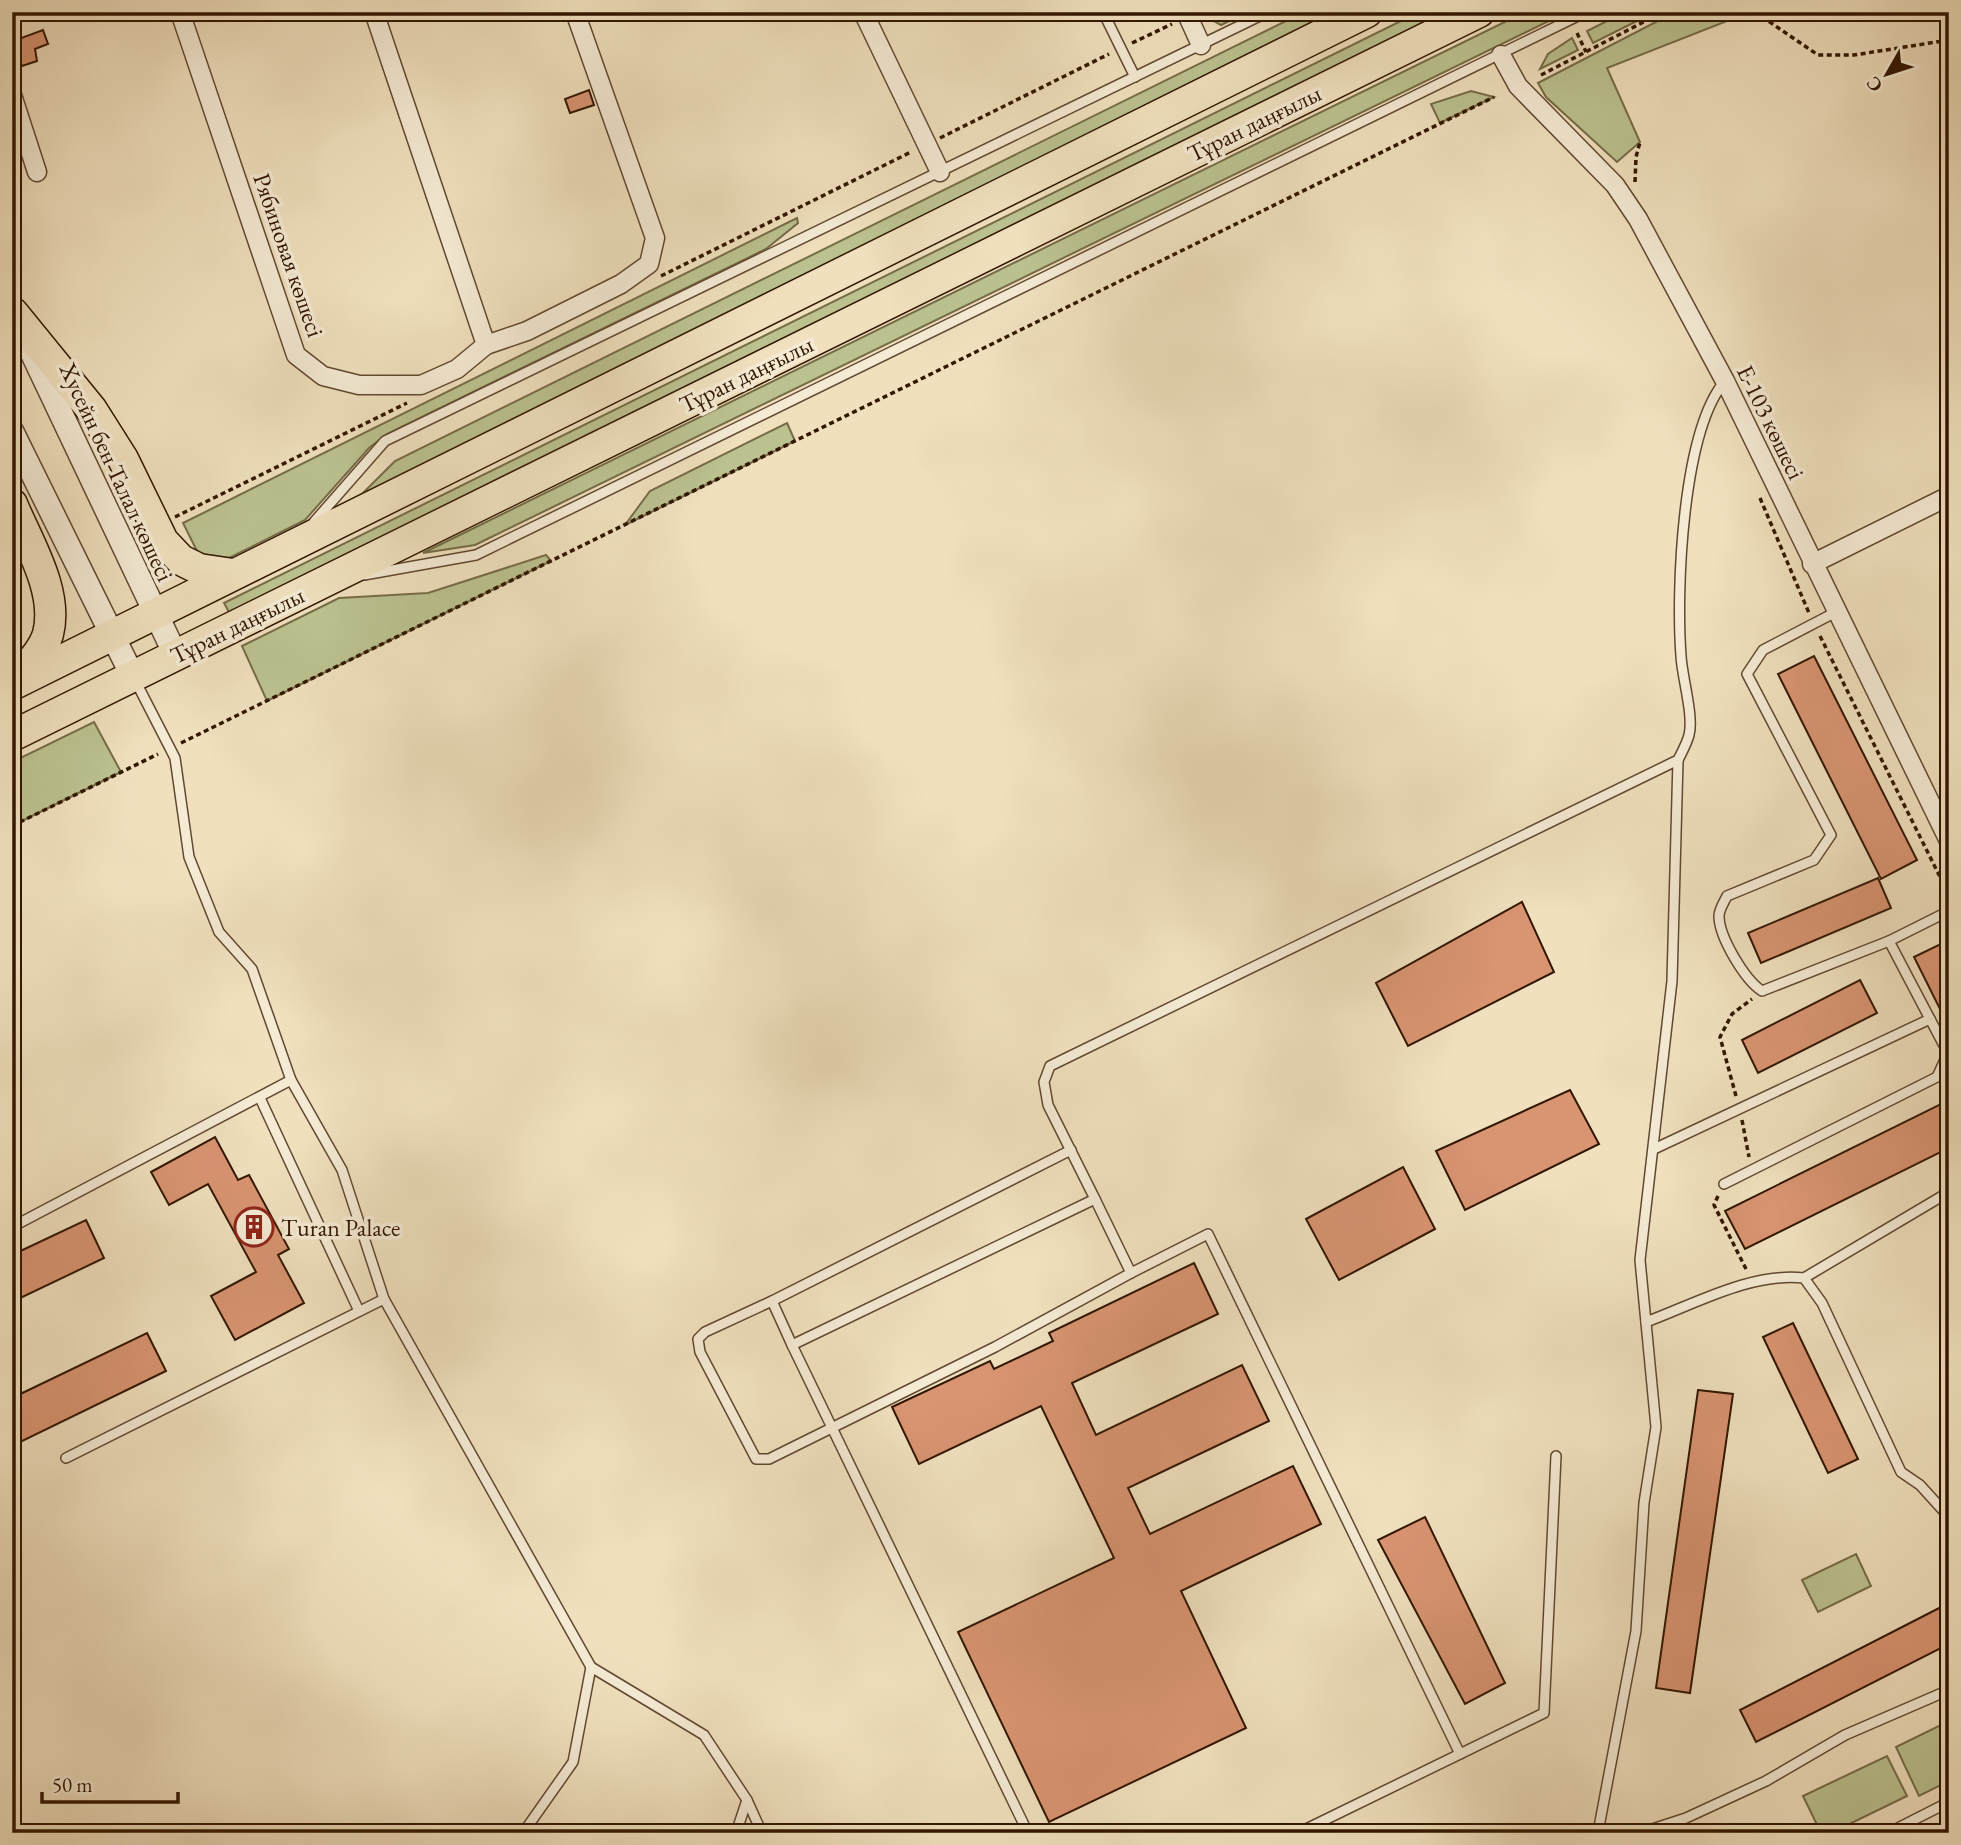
<svg xmlns="http://www.w3.org/2000/svg" width="1961" height="1845" viewBox="0 0 1961 1845" font-family="'EB Garamond',serif">
<style>
.green{fill:#bbc290;stroke:#766c48;stroke-width:2}
.building{fill:#d99472;stroke:#311600;stroke-width:2}
.lines{fill:none;stroke-linecap:round;stroke-linejoin:round}
.service-casing{stroke:#614830;stroke-width:12}
.minor-casing{stroke:#614830;stroke-width:21}
.tertiary-casing{stroke:#614830;stroke-width:26}
.primary-casing{stroke:#311600;stroke-width:33}
.path{stroke:#311600;stroke-width:3.5;stroke-dasharray:5 3.5;stroke-linecap:butt}
.service{stroke:#f5ebd5;stroke-width:9}
.minor{stroke:#f5ebd5;stroke-width:18}
.tertiary{stroke:#f5ebd5;stroke-width:23}
.primary{stroke:#f0e0be;stroke-width:30}
.labels{text-anchor:middle;dominant-baseline:central;stroke-width:7;stroke-linejoin:round;paint-order:stroke}
.street-label{font-size:24px;fill:#311600;stroke:#f5ebd5}
.poi-label{font-size:24px;fill:#311600;stroke:#f5ebd5;text-anchor:start}
</style>
<rect width="100%" height="100%" fill="#f0e0be"/>
<filter id="stains"><feTurbulence type="fractalNoise" baseFrequency=".00286" numOctaves="4"/><feColorMatrix values="0 0 0 0 .2 0 0 0 0 .09 0 0 0 0 .02 0 0 0 .5 -.17"/></filter>
<radialGradient id="worn" r=".72"><stop offset=".6" stop-color="#630" stop-opacity="0"/><stop offset="1" stop-color="#630" stop-opacity=".3"/></radialGradient>
<!-- green -->
<g class="green">
<polygon points="1216,12 1248,12 1221,25 1207,17"/>
<polygon points="1304,12 1337,12 360,496 395,461"/>
<polygon points="1419,12 1452,12 230,614 224,603"/>
<polygon points="1525,12 1550,12 1553,19 475,545 423,553"/>
<polygon points="1625,12 1655,12 1593,43 1587,31"/>
<polygon points="1675,12 1736,12 1740,16 1607,68 1640,142 1617,162 1546,97 1538,83"/>
<polygon points="1572,38 1578,50 1540,69 1548,54"/>
<polygon points="1471,91 1494,97 1440,123 1431,104"/>
<polygon points="797,218 798,223 766,249 387,434 369,448 305,520 225,560 199,555 183,523"/>
<polygon points="787,423 795,441 625,525 650,491"/>
<polygon points="546,555 551,561 267,701 242,646 339,598 428,593"/>
<polygon points="94,722 121,772 12,826 12,762"/>
<polygon points="1856,1554 1871,1586 1818,1612 1802,1580"/>
<polygon points="1949,1721 1949,1781 1919,1796 1896,1747"/>
<polygon points="1887,1756 1907,1796 1831,1833 1821,1833 1803,1796"/>
</g>
<!-- building -->
<g class="building">
<polygon points="43,30 48,44 35,49 37,61 22,66 13,41"/>
<polygon points="589,90 594,105 570,113 565,99"/>
<polygon points="1814,656 1917,860 1881,879 1778,674"/>
<polygon points="1878,878 1891,908 1761,963 1748,933"/>
<polygon points="1522,902 1554,972 1408,1046 1376,983"/>
<polygon points="1949,940 1949,1027 1914,957"/>
<polygon points="1860,980 1877,1013 1758,1073 1742,1040"/>
<polygon points="1570,1090 1599,1144 1465,1210 1436,1151"/>
<polygon points="1949,1100 1949,1148 1745,1249 1725,1211"/>
<polygon points="215,1137 238,1180 249,1175 289,1249 278,1255 304,1303 235,1340 211,1296 256,1272 208,1184 169,1205 151,1172"/>
<polygon points="1403,1167 1435,1229 1339,1280 1306,1219"/>
<polygon points="86,1220 104,1258 12,1302 12,1255"/>
<polygon points="1194,1263 1218,1314 1072,1383 1096,1435 1242,1365 1269,1421 1128,1488 1150,1534 1293,1466 1321,1524 1181,1591 1246,1728 1049,1822 958,1632 1114,1558 1041,1406 919,1464 892,1407 990,1361 994,1369 1053,1341 1049,1333"/>
<polygon points="1793,1323 1858,1459 1828,1473 1763,1337"/>
<polygon points="147,1333 166,1371 12,1446 12,1398"/>
<polygon points="1698,1390 1733,1394 1690,1693 1656,1688"/>
<polygon points="1425,1517 1505,1683 1465,1704 1378,1540"/>
<polygon points="1949,1603 1949,1644 1756,1742 1740,1710"/>
</g>
<g class="lines">
<!-- service casing -->
<g class="service-casing">
<g id="service">
<polyline points="1103,12 1135,77"/>
<polyline points="314,522 385,441 1268,12"/>
<polyline points="364,575 476,555 1586,12"/>
<path d="M 1836,612 L 1763,650 L 1747,674 L 1831,835 L 1814,860 L 1727,896 C 1724,902 1719,910 1719,916 C 1719,937 1745,980 1762,991 L 1889,941 L 1949,911"/>
<polyline points="135,680 175,758 189,857 219,932 252,969 291,1080 342,1170 384,1299 591,1667 704,1735 747,1800 762,1833"/>
<polyline points="260,1098 359,1311"/>
<polyline points="1654,1149 1930,1019 1889,941"/>
<polyline points="1724,1184 1937,1077 1948,1053 1930,1019"/>
<polyline points="1095,1199 1131,1273 1208,1234 1460,1754"/>
<polyline points="12,1227 291,1080"/>
<polyline points="1804,1278 1949,1192"/>
<polyline points="772,1301 705,1332 698,1339 700,1352 756,1459 769,1459 995,1347 1131,1273"/>
<path d="M 1646,1322 C 1695,1304 1751,1272 1804,1278 L 1822,1303 L 1901,1472 L 1920,1485 L 1949,1517"/>
<polyline points="792,1345 772,1301 1071,1150"/>
<polyline points="66,1458 384,1299"/>
<polyline points="1599,1827 1636,1631 1644,1503 1656,1427 1640,1260 1672,981 1678,760"/>
<polyline points="523,1833 573,1762 591,1667"/>
<polyline points="736,1833 747,1800"/>
<path d="M 1028,1833 L 792,1345 L 1095,1199 L 1048,1105 L 1044,1082 L 1050,1066 L 1678,760 C 1682,752 1687,743 1689,735 C 1694,716 1682,677 1681,656 C 1676,590 1682,431 1725,381"/>
<polyline points="1298,1833 1544,1713 1556,1456"/>
<polyline points="1598,1833 1599,1827 1619,1833"/>
<polyline points="1640,1833 1686,1818 1766,1781 1845,1735 1949,1690"/>
<polyline points="1888,1833 1949,1802"/>
</g>
</g>
<!-- minor casing -->
<g class="minor-casing">
<g id="minor">
<polyline points="180,12 296,355 323,376 359,385 421,385 457,369 486,345 527,331 621,284 649,264 655,238 575,12"/>
<polyline points="374,12 486,345"/>
<polyline points="1186,12 1201,45"/>
<polyline points="865,16 940,172"/>
<polyline points="1501,55 1518,86 1615,185 1638,219 1725,381 1949,841"/>
<polyline points="12,95 37,172"/>
<polyline points="1812,564 1949,496"/>
</g>
</g>
<!-- tertiary casing -->
<g class="tertiary-casing">
<g id="tertiary">
<polyline points="27,342 176,656"/>
<polyline points="12,432 133,677"/>
</g>
</g>
<!-- primary casing -->
<g class="primary-casing">
<g id="primary">
<polyline points="13,313 92,410 123,459 163,541 181,560 199,569 233,574"/>
<path d="M 12,504 C 28,543 59,591 48,634 C 43,651 28,665 17,678"/>
<polyline points="12,685 1367,12"/>
<polyline points="12,736 1479,12"/>
</g>
</g>
<!-- path -->
<g class="path">
<polyline points="1755,12 1818,55 1854,55 1949,40"/>
<polyline points="1577,33 1586,52"/>
<polyline points="1132,43 1172,24"/>
<polyline points="1541,75 1663,12"/>
<polyline points="940,138 1109,54"/>
<polyline points="1635,182 1636,157 1640,142"/>
<polyline points="661,276 911,152"/>
<polyline points="1760,498 1809,613"/>
<polyline points="175,517 407,403"/>
<polyline points="1820,636 1949,895"/>
<polyline points="181,743 1494,97"/>
<polyline points="12,826 158,754"/>
<polyline points="1736,1096 1720,1037 1732,1014 1752,999"/>
<polyline points="1742,1120 1749,1157"/>
<polyline points="1718,1196 1714,1205 1747,1271"/>
</g>
<!-- service -->
<use href="#service" class="service"/>
<!-- minor -->
<use href="#minor" class="minor"/>
<!-- tertiary -->
<use href="#tertiary" class="tertiary"/>
<!-- primary -->
<use href="#primary" class="primary"/>
</g>
<!-- icons -->
<defs>
<g id="building-ring" transform="scale(2.0125)"><circle r="9.5" fill="#f5ebd5" stroke="#8f2418" stroke-width="1.5"/><path d="M-4-6H4V6H1V3H-1V6H-4ZM-2.5-4.3h1.7v1.8h-1.7ZM.8-4.3h1.7v1.8H.8ZM-2.5-1h1.7V.8h-1.7ZM.8-1h1.7V.8H.8Z" fill="#8f2418"/></g>
</defs>
<g fill-rule="evenodd">
<use href="#building-ring" x="254" y="1227"/>
</g>
<g class="labels">
<!-- street labels -->
<g class="street-label">
<text transform="translate(1254 123) rotate(-26)">Тұран даңғылы</text>
<text transform="translate(289 255) rotate(71)">Рябиновая көшесі</text>
<text transform="translate(746 374) rotate(-26)">Тұран даңғылы</text>
<text transform="translate(1771 422) rotate(64)">Е-103 көшесі</text>
<text transform="translate(117 472) rotate(65)">Хусейн бен Талал көшесі</text>
<text transform="translate(237 625) rotate(-26)">Тұран даңғылы</text>
</g>
<!-- poi labels -->
<g class="poi-label">
<text x="281" y="1227">Turan Palace</text>
</g>
</g>
<!-- margin -->
<rect width="1961" height="1845" fill="none" stroke="#f0e0be" stroke-width="42"/>
<rect x="14" y="14" width="1933" height="1817" fill="none" stroke="#311600" stroke-width="3.5"/>
<rect x="21" y="21" width="1919" height="1803" fill="none" stroke="#311600" stroke-width="2"/>
<!-- north arrow -->
<g transform="translate(1887 74) rotate(231)" stroke="#f5ebd5" stroke-width="5" paint-order="stroke">
<path d="M0-5L12 26L0 18L-12 26Z" fill="#311600"/>
<text y="-10" font-size="19" font-weight="bold" text-anchor="middle" fill="#311600">С</text>
</g>
<!-- scale -->
<path d="M42 1792v10h136v-10" fill="none" stroke="#311600" stroke-width="3.5"/>
<text x="52" y="1792" font-size="21" fill="#311600" stroke="#f5ebd5" stroke-width="5" paint-order="stroke">50 m</text>
<rect width="100%" height="100%" filter="url(#stains)"/>
<rect width="100%" height="100%" fill="url(#worn)"/>
</svg>
